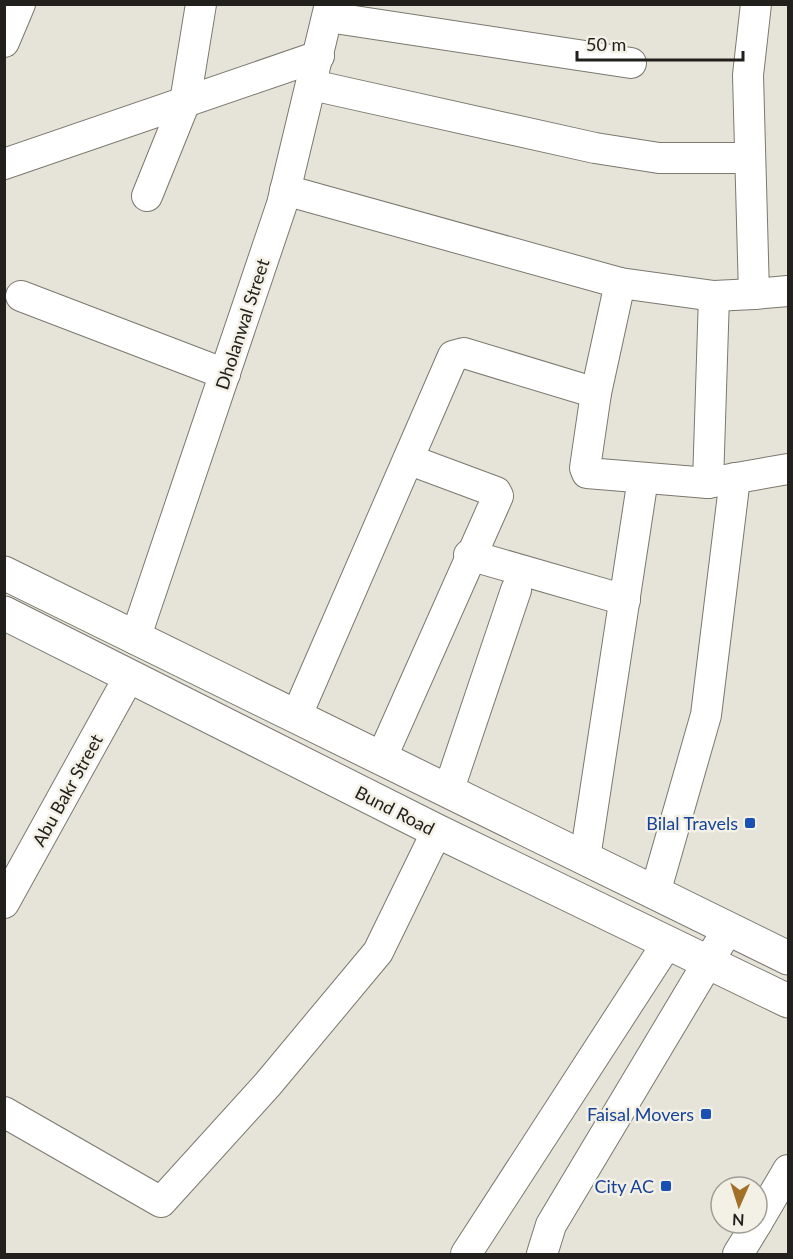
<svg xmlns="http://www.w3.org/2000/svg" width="793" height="1259" viewBox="0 0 793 1259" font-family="Lato,sans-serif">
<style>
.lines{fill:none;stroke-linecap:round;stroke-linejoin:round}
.minor-casing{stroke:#7a786f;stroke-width:32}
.major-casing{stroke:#7a786f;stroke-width:35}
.minor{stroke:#fff;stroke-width:30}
.major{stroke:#fff;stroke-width:33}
.transit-dot{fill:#1a4fb4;stroke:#f3f0e6;stroke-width:2}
.labels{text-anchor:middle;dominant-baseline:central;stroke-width:5;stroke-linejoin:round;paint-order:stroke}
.street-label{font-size:18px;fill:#21201d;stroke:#f3f0e6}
.transit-label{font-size:18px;fill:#164399;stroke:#f3f0e6;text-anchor:end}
</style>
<rect width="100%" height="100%" fill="#e6e3d9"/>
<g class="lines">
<!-- minor casing -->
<g class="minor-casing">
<g id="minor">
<polyline points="756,4 748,75 754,294 788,291"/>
<polyline points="328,17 631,63"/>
<polyline points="4,42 20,4"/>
<polyline points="312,85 595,148 659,158 750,158"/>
<polyline points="4,164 319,56"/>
<polyline points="285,190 620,283 714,296 754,294"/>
<polyline points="147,196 185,102 201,4"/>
<polyline points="620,283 596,393 585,468 587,473 708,483 788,469"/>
<polyline points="21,296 225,374"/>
<polyline points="708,483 714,296"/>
<polyline points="469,555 625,600"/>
<polyline points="135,639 282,204 330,4"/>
<polyline points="296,717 453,356 464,353 596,393"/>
<polyline points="381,759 498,496 496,492 410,460"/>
<polyline points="448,792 516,590"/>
<polyline points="585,858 643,478"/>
<polyline points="655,893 706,715 735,478"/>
<polyline points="4,903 129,677"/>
<polyline points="4,1112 161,1202 268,1084 378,952 437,831"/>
<polyline points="757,1223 788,1170"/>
<polyline points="466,1254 668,942"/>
<polyline points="542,1254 551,1225 728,929"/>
<polyline points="738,1254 757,1223"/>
</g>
</g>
<!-- major casing -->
<g class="major-casing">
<g id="major">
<polyline points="4,573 788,958"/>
<polyline points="4,613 437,831 788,1001"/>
</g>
</g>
<!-- minor -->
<use href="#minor" class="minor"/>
<!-- major -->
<use href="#major" class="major"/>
</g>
<!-- markers -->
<g class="transit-dot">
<rect x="744" y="817" width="12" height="12" rx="3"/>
<rect x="700" y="1108" width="12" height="12" rx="3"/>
<rect x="660" y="1180" width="12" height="12" rx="3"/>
</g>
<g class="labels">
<!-- street labels -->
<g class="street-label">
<text transform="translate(242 324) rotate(-72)">Dholanwal Street</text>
<text transform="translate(67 790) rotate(-61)">Abu Bakr Street</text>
<text transform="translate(395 810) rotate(27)">Bund Road</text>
</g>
<!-- transit labels -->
<g class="transit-label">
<text x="738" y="823">Bilal Travels</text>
<text x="694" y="1114">Faisal Movers</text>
<text x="654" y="1186">City AC</text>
</g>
</g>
<!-- border -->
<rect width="793" height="1259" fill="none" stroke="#21201d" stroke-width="12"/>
<!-- north arrow -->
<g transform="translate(739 1205) rotate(183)"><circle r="28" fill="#f3f0e6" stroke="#9f9d96" stroke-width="1.5"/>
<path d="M0-4.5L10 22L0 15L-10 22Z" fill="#a27026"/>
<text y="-9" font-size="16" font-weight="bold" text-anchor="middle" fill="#21201d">N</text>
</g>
<!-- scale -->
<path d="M577 51v9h166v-9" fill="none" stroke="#21201d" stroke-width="3"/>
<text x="586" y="51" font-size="18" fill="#21201d" stroke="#f3f0e6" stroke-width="4.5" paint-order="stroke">50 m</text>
</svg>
